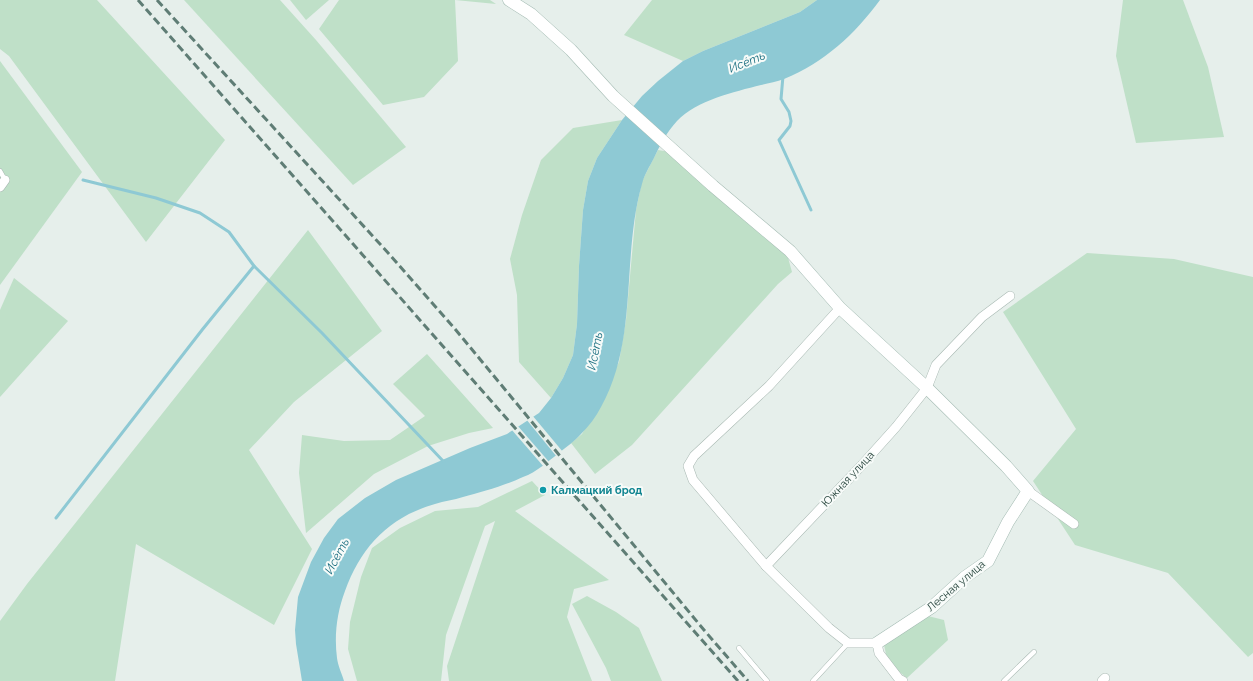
<svg xmlns="http://www.w3.org/2000/svg" width="1253" height="681" viewBox="0 0 1253 681" font-family="Raleway,sans-serif">
<style>
.green{fill:#bfe0c8}
.water{fill:#8ec9d4}
.pier{fill:#e6efeb}
.lines{fill:none;stroke-linecap:round;stroke-linejoin:round}
.stream{stroke:#8ec9d4;stroke-width:3}
.lane-casing{stroke:#a8b8b2;stroke-width:5.5}
.street-casing{stroke:#a8b8b2;stroke-width:10}
.secondary-casing{stroke:#a4bbb3;stroke-width:13}
.lane{stroke:#fff;stroke-width:4.5}
.street{stroke:#fff;stroke-width:9}
.secondary{stroke:#fff;stroke-width:12}
.rail{stroke:#5f7d75;stroke-width:3;stroke-dasharray:8 4;stroke-linecap:butt}
.culture-dot{fill:#0f9aa8;stroke:#f7fbf9;stroke-width:1.5}
.labels{text-anchor:middle;dominant-baseline:central;stroke-width:4;stroke-linejoin:round;paint-order:stroke}
.street-label{font-size:11px;fill:#24423a;stroke:#f7fbf9}
.culture-label{font-size:11px;font-weight:bold;fill:#0d838f;stroke:#f7fbf9;text-anchor:start}
.water-label{font-size:12px;font-style:italic;fill:#1c6f80;stroke:#f7fbf9}
</style>
<rect width="100%" height="100%" fill="#e6efeb"/>
<!-- green -->
<g class="green">
<polygon points="0,0 97,0 225,140 146,242 9,56 0,49"/>
<polygon points="184,0 280,0 316,40 406,147 353,185"/>
<polygon points="290,0 329,0 306,20"/>
<polygon points="339,0 490,0 496,4 455,0 458,61 424,97 383,105 319,29"/>
<polygon points="652,0 817,0 800,12 703,51 683,61 624,35"/>
<polygon points="1123,0 1183,0 1208,67 1224,137 1136,143 1116,56"/>
<polygon points="0,61 82,172 0,285"/>
<polygon points="622,120 597,158 588,181 583,210 579,266 577,324 573,355 563,378 551,398 519,362 517,295 510,259 522,215 541,160 573,128"/>
<polygon points="658,150 676,153 787,254 792,272 778,284 632,445 595,474 571,443 582,434 619,362 626,320 636,210 642,181"/>
<polygon points="308,230 382,331 294,402 249,450 312,549 274,625 136,544 115,681 0,681 0,621 27,584"/>
<polygon points="1087,253 1174,259 1253,277 1253,653 1248,657 1168,573 1075,545 1033,481 1076,429 1003,312"/>
<polygon points="14,278 68,321 0,397 0,310"/>
<polygon points="427,354 493,428 469,433 428,446 374,474 306,533 299,473 302,435 344,441 390,440 425,416 393,384"/>
<polygon points="532,481 545,495 515,511 609,580 574,589 567,617 592,681 449,681 447,666 495,521 485,526 446,635 441,681 357,681 348,649 350,622 361,577 372,548 400,528 435,511 478,507"/>
<polygon points="587,596 616,612 639,628 662,681 611,681 606,668 572,604"/>
<polygon points="928,616 944,620 948,640 907,678 888,663 884,645"/>
</g>
<!-- water -->
<path class="water" d="M 817,0 L 880,0 C 854,35 825,62 784,79 C 777,82 768,83 761,85 C 734,92 697,100 677,121 C 667,132 660,145 654,158 C 650,166 644,175 642,184 C 621,257 639,339 601,407 C 596,417 589,426 581,434 C 575,441 566,447 559,453 C 547,462 537,472 523,477 C 506,485 481,492 463,497 C 454,500 444,501 435,504 C 389,517 361,547 345,591 C 337,612 334,635 337,658 C 338,666 342,674 344,681 L 302,681 L 296,644 L 295,630 L 298,597 L 311,562 L 324,538 L 338,519 L 365,498 L 396,480 L 470,448 L 507,434 L 539,413 L 551,398 L 563,378 L 573,355 L 577,324 L 579,266 L 583,210 L 588,181 L 597,158 L 622,120 L 642,96 L 658,81 L 683,61 L 703,51 L 800,12 Z"/>
<!-- pier -->
<g class="pier">
<polygon points="532,415 563,452 557,457 526,419"/>
<polygon points="517,425 550,463 544,467 511,429"/>
</g>
<g class="lines">
<!-- stream -->
<g class="stream">
<polyline points="783,76 781,99 789,112 791,121 790,126 779,140 811,210"/>
<polyline points="254,266 322,333 444,462"/>
<polyline points="56,518 202,330 254,266 229,232 200,213 156,198 83,180"/>
</g>
<!-- lane casing -->
<g class="lane-casing">
<g id="lane">
<polyline points="0,171 5,180"/>
<polyline points="739,648 767,681"/>
<polyline points="813,681 848,643"/>
<polyline points="1004,681 1034,652"/>
</g>
</g>
<!-- street casing -->
<g class="street-casing">
<g id="street">
<polyline points="0,187 5,180"/>
<polyline points="840,308 769,386 694,456 688,466 693,480 766,566 829,628 848,643 877,643 879,653 899,679 903,681"/>
<polyline points="1028,491 1074,524"/>
<polyline points="766,566 861,466 896,427 927,388 936,365 982,317 1010,296"/>
<polyline points="1102,681 1105,678"/>
</g>
</g>
<!-- secondary casing -->
<g class="secondary-casing">
<polyline id="secondary" points="509,0 531,14 571,50 613,96 713,186 790,251 840,308 927,388 1006,466 1028,491 1008,522 988,561 965,577 932,607 877,643"/>
</g>
<!-- lane -->
<use href="#lane" class="lane"/>
<!-- street -->
<use href="#street" class="street"/>
<!-- secondary -->
<use href="#secondary" class="secondary"/>
<!-- rail -->
<g class="rail">
<polyline points="138,0 738,681"/>
<polyline points="157,0 390,255 455,329 704,630 748,681"/>
</g>
</g>
<!-- markers -->
<circle class="culture-dot" cx="543" cy="490" r="4"/>
<g class="labels">
<!-- street labels -->
<g class="street-label">
<text transform="translate(848 479) rotate(-47)">Южная улица</text>
<text transform="translate(956 586) rotate(-40)">Лесная улица</text>
</g>
<!-- culture labels -->
<g class="culture-label">
<text x="551" y="490">Калмацкий брод</text>
</g>
<!-- water labels -->
<g class="water-label">
<text transform="translate(747 62) rotate(-22)">Исе́ть</text>
<text transform="translate(595 351) rotate(-79)">Исе́ть</text>
<text transform="translate(337 556) rotate(-62)">Исе́ть</text>
</g>
</g>
</svg>
